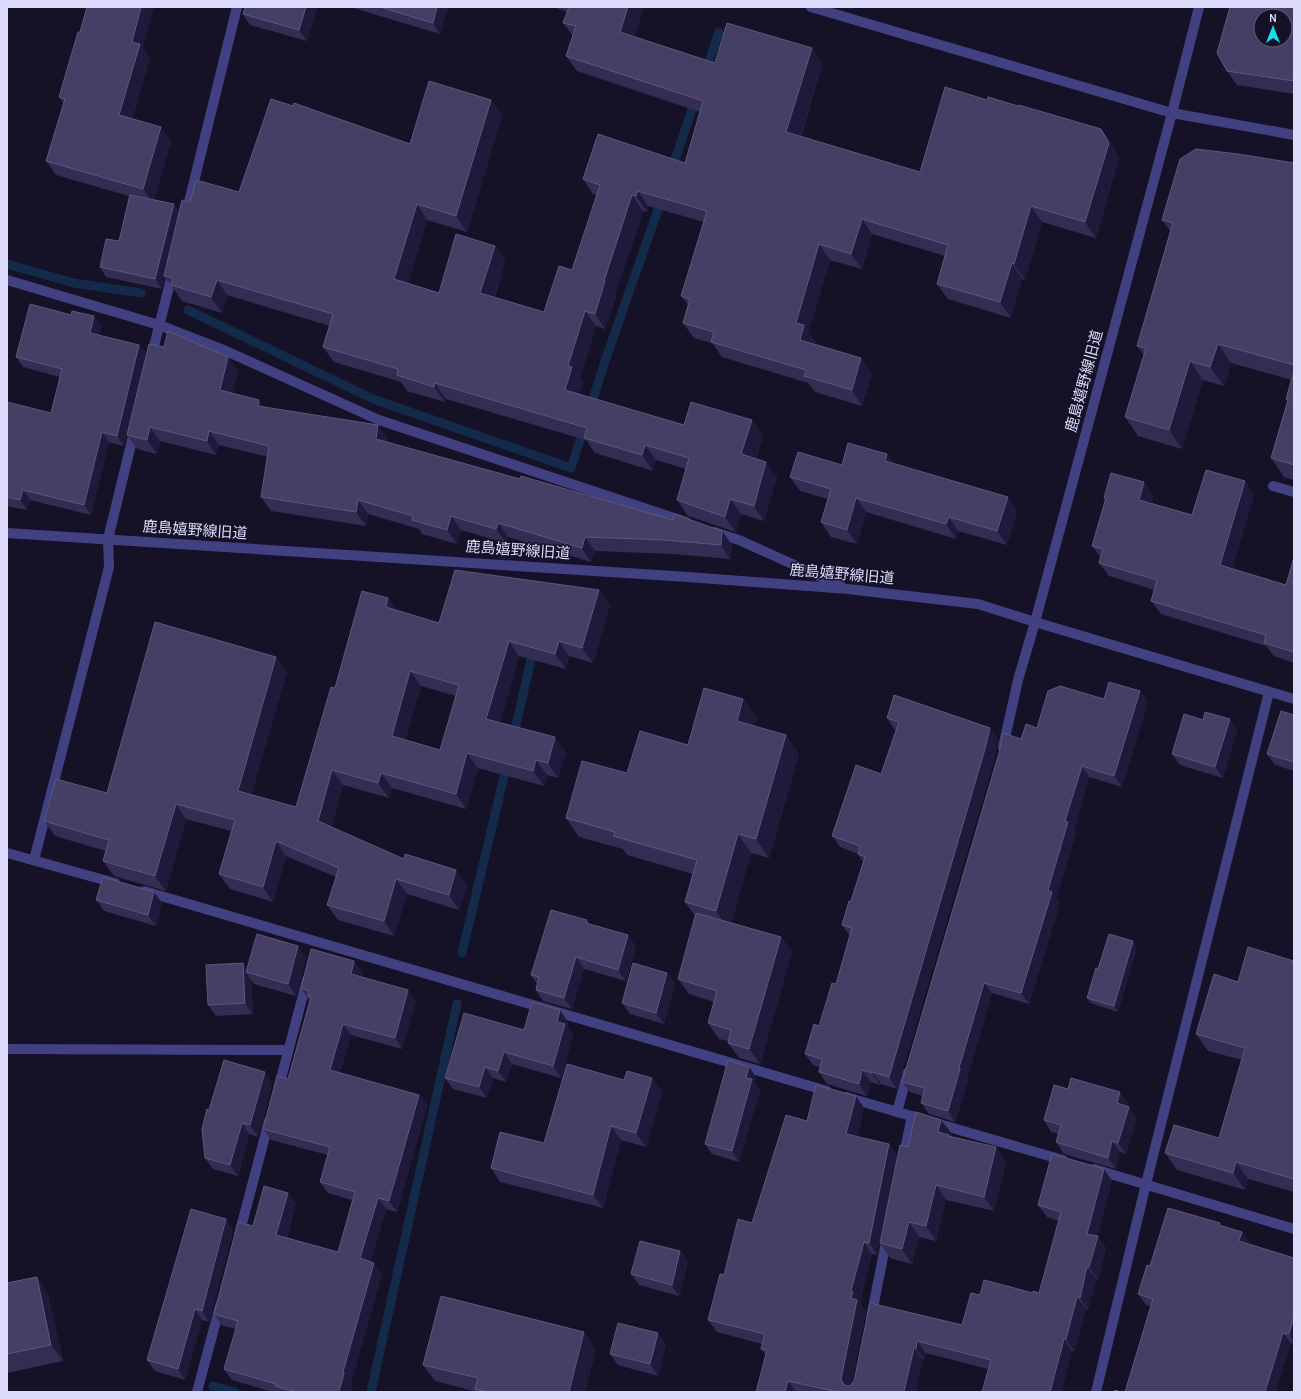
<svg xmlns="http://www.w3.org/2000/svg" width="1301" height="1399" viewBox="0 0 1301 1399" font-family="Karla,'Noto Sans JP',sans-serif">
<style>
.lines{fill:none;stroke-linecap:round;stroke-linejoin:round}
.stream{stroke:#132a4a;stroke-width:9}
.minor{stroke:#414182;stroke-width:10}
.wall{fill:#332c53;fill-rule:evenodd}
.shaded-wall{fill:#1f1a3a}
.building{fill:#453f65;stroke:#5d577d;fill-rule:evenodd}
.labels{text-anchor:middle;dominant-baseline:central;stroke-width:3;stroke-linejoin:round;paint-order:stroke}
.street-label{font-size:15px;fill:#dddbfc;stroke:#151227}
</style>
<rect width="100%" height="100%" fill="#151227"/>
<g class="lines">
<!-- stream -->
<g class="stream">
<polyline points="705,73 719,32"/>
<polyline points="671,171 696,98"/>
<polyline points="7,264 74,283 141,293"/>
<polyline points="188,310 373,399 571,468 584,427"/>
<polyline points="590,409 605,361 662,198"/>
<polyline points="513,738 534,647"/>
<polyline points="462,953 507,764"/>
<polyline points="213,1386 235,1392"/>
<polyline points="371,1392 457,1004"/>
</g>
<!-- minor -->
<g class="minor">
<polyline points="811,7 1172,113 1294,135"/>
<polyline points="186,214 237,7"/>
<polyline points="7,280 159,325 226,351 379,420 686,522"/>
<polyline points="151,358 173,271"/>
<polyline points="1273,486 1294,492"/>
<polyline points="714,532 739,540 841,586"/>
<polyline points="7,533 688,577 848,589 978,604 1035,622 1294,699"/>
<polyline points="1003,747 1018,680 1035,622 1172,113 1199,7"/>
<polyline points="7,853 115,883"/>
<polyline points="34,860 109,567 108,539 135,428"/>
<polyline points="144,891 827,1091"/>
<polyline points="7,1049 288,1050"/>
<polyline points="278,1090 307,980"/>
<polyline points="846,1097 1063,1160"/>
<polyline points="897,1112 908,1072"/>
<polyline points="903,1159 912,1116"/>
<polyline points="1094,1169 1294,1229"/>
<polyline points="239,1235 269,1121"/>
<polyline points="871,1318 887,1237"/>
<polyline points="197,1392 220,1306"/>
<polyline points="1096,1392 1146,1184 1269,692"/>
</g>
</g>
<!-- wall -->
<g class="wall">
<polygon points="317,7 307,41 250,25 243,14"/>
<polygon points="350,7 448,7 440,34"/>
<polygon points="553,7 644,7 634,37 715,63 823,63 801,136 920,172 987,100 1018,106 1101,129 1112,144 1119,158 1096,238 1042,222 1025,280 1022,279 1011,318 948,299 937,284 945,256 872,234 862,269 830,260 808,332 815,341 814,344 861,358 872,374 862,406 815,392 808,383 722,357 712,343 694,338 683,323 688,305 681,296 704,222 648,206 647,212 643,211 615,295 616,297 605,329 596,326 580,378 583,382 579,394 684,425 763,435 756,459 777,477 764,521 741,514 736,532 688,516 677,500 686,469 656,460 653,471 595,453 586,440 446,399 445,402 407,391 401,382 334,362 323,347 330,326 227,295 222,313 182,301 165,277 162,289 106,277 100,267 119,241 129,196 56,175 46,161 64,104 59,97 143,49 150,58 132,119 171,141 154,200 174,204 179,212 190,202 239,192 410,144 491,100 502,115 467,232 427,220 408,283 439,293 495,246 505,261 495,297 544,312 572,270 597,195 593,194 583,179 685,163 700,112 577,71 566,56 573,36 563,23 567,12"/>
<polygon points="1294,7 1294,94 1237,85 1227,71"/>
<polygon points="1294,163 1294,480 1284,477 1271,458 1288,402 1286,399 1292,380 1231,363 1224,386 1203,380 1182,449 1138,436 1125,417 1144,355 1137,346 1170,231 1162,220"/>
<polygon points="101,326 99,335 139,345 146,355 124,446 109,442 91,515 30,500 27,510 7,506 7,402 51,413 60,377 23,367 16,357"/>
<polygon points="164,347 238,371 232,393 265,407 388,439 387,442 520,479 673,520 722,531 732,545 730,559 673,554 595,551 591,562 508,537 506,543 461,530 457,544 422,534 419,529 368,514 366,526 271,511 261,497 268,457 219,445 216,455 160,441 157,454 137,449 127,435"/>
<polygon points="887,454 894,464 1008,497 1017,511 1007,545 958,531 956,539 866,512 857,544 831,537 821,522 828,499 800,491 790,477"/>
<polygon points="1245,481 1254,495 1232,569 1286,585 1294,557 1294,663 1274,656 1266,646 1161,614 1151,601 1155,590 1109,576 1099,563 1101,558 1092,546 1105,500 1104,498 1144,482 1153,496 1151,503 1192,515"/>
<path d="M 599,590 L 610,605 L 593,663 L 569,656 L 566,669 L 519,656 L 500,723 L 566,752 L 558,778 L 547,775 L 544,786 L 478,768 L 466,809 L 392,788 L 389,798 L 343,785 L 331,827 L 404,859 L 467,885 L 459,910 L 407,894 L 394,936 L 338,920 L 327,905 L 336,877 L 286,856 L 273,902 L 230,889 L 219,874 L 231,831 L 186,819 L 166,891 L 114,876 L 103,861 L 106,851 L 55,836 L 44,821 L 107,793 L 276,657 L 287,672 L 251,795 L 296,807 L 335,688 L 388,598 L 396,610 L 439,623 ZM 421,686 L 456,696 L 440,750 L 405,740 Z"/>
<polygon points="1140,691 1148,701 1122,787 1089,777 1074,830 1076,833 1056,898 1060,903 1029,1004 992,993 967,1078 968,1080 955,1122 929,1114 921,1103 923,1096 910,1092 902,1082 1021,739 1037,728 1104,699"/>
<polygon points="743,699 757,718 754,726 799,754 769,858 751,853 731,923 781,937 792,952 760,1064 739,1058 728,1043 728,1041 719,1039 708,1023 714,1002 689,994 678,979 695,916 685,902 693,874 627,855 623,849 579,837 566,818 627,773 688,745"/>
<polygon points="1294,715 1294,771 1275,765 1267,754"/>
<polygon points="887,718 990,728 998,740 994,760 897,1089 881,1084 880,1085 871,1082 867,1096 827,1084 819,1072 820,1067 813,1065 805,1054 819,1026 836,984 850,936 842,925 851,901 863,862 858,854 840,847 832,836 881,774 896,730 895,730"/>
<polygon points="1203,720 1237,730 1223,778 1180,765 1172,754"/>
<polygon points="96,900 162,903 156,926 104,911"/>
<polygon points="587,920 589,924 636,946 626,981 584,969 572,1009 543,1001 536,990 537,984 531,975"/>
<polygon points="1137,947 1118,1012 1091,1003 1087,998 1098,969"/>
<polygon points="306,957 296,996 254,984 251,980 253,1014 216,1016 208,1005 243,963 247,969"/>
<polygon points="354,961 362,972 361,977 416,1001 402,1049 351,1035 340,1073 419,1095 427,1106 397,1212 386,1209 370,1261 382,1274 351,1382 352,1384 350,1392 273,1392 232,1380 224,1369 236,1329 221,1325 214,1314 253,1226 288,1193 296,1204 287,1238 338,1252 352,1200 328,1193 320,1182 328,1155 271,1140 263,1129 288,1079 310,1000 308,999 301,988"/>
<polygon points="1294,961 1294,1192 1248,1179 1245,1190 1177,1170 1165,1153 1219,1138 1242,1060 1208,1051 1196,1034 1238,982"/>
<polygon points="667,973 675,984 664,1024 630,1014 622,1003"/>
<polygon points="568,1022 567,1026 573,1035 561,1078 512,1064 506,1082 493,1078 487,1098 453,1089 445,1078 524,1030"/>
<polygon points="749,1067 756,1077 755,1083 760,1090 739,1162 712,1154 705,1144"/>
<polygon points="652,1078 662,1092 646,1147 621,1140 603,1208 500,1182 491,1168 544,1143 624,1080"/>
<polygon points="272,1083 258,1137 249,1134 238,1176 213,1169 205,1158 209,1110"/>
<polygon points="1068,1089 1128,1103 1127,1106 1137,1118 1126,1154 1120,1152 1116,1169 1064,1154 1056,1142 1059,1134 1051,1132 1044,1120"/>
<polygon points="864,1108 857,1137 889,1144 897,1156 877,1255 872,1254 860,1302 861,1304 861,1305 866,1312 851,1385 854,1381 870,1303 962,1325 980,1295 1033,1293 1039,1293 1059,1221 1047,1217 1038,1205 1104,1169 1112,1181 1097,1236 1106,1248 1098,1280 1096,1279 1088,1310 1086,1309 1074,1351 1072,1351 988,1369 926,1353 924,1360 923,1360 915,1392 756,1392 766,1355 761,1349 762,1344 717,1332 708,1320 724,1275 807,1121"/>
<polygon points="941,1120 952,1134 951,1137 996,1147 1006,1162 994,1211 946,1200 936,1241 919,1237 912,1264 890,1258 880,1243 908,1147"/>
<polygon points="1222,1226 1242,1232 1249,1243 1249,1244 1294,1258 1294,1344 1146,1305 1138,1294 1150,1266"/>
<polygon points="233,1230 209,1322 202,1320 185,1380 155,1371 147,1360"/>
<polygon points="680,1251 688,1262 679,1296 639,1285 631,1274"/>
<polygon points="37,1277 48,1294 63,1361 7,1373 7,1283"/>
<polygon points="666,1344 658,1376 618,1365 610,1354"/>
<polygon points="596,1349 585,1392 477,1392 435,1381 423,1365"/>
</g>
<!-- shaded-wall -->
<g class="shaded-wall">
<polygon points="141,7 154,7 143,49 150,58 129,129 119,115 132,42"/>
<polygon points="306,7 317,7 307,41 299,30"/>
<polygon points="437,7 448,7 440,34 433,23"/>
<polygon points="628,7 644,7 631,48 620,32"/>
<polygon points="812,48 823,63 797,147 786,132"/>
<polygon points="491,100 502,115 467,232 456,216"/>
<polygon points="161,127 171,141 153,203 143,189"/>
<polygon points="1101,129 1112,144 1119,158 1096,238 1085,222"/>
<polygon points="638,191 648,206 647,212 636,196"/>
<polygon points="632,195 643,211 615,295 616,297 605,329 595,314 604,281"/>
<polygon points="174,204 180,213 164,276 165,277 162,289 155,279"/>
<polygon points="417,204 427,220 405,295 394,279"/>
<polygon points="1031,206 1042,222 1025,280 1014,264"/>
<polygon points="862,219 872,234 862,269 851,254"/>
<polygon points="819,244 830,260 808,332 815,341 810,355 800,340 796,323"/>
<polygon points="495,246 505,261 491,308 480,293"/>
<polygon points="1012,263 1022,279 1011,318 1000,302"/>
<polygon points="217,280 227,295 222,313 211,297"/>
<polygon points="585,311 596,326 580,378 583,382 576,405 565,390 568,366"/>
<polygon points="94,316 101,326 97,343 90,333"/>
<polygon points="1218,344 1231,363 1224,386 1210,367"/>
<polygon points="139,345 146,355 124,446 117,436"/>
<polygon points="228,357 238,371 229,404 220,390"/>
<polygon points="861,358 872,374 862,406 852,390"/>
<polygon points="1190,361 1203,380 1182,449 1169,430"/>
<polygon points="435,383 446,399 445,402 434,387"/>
<polygon points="259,400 269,414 258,406"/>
<polygon points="752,420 763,435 752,470 741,454"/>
<polygon points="378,425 388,439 385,453 376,439"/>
<polygon points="150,427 160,441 157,454 147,440"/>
<polygon points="209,431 219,445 216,455 207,441"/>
<polygon points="102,432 109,442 91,515 84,505"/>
<polygon points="645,445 656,460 653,471 642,455"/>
<polygon points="887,454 897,468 885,461"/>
<polygon points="766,462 777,477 764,521 754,506"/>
<polygon points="1245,481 1254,495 1229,579 1220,565"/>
<polygon points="1144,482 1153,496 1148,513 1139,500"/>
<polygon points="23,490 30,500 27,510 20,500"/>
<polygon points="1008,497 1017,511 1007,545 997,531"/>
<polygon points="856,498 866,512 857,544 847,530"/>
<polygon points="730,499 741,514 736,532 725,517"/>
<polygon points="358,500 368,514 366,526 356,512"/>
<polygon points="451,516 461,530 457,544 447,530"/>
<polygon points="949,517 958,531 956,539 946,524"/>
<polygon points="498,523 508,537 506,543 496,529"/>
<polygon points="722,531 732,545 730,559 721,545"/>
<polygon points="585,537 595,551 591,562 582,548"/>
<polygon points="599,590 610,605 593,663 582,648"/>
<polygon points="388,598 399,614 386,607"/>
<polygon points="509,641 519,656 497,734 486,719"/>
<polygon points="559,641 569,656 566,669 555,654"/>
<polygon points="276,657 287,672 248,806 238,791"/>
<polygon points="410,671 421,686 402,751 392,736"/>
<polygon points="1140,691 1148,701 1122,787 1114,776"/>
<polygon points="743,699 757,718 750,740 737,721"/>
<polygon points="1230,719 1237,730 1223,778 1215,767"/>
<polygon points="990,728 998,740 994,760 897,1089 889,1077"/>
<polygon points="786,735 799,754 769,858 756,839"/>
<polygon points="555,737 566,752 558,778 548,763"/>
<polygon points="467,753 478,768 466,809 456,794"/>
<polygon points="536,760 547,775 544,786 533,771"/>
<polygon points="1082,766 1089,777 1074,830 1076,833 1056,898 1060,903 1029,1004 1021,993 1065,821"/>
<polygon points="332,770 343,785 328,836 318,821"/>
<polygon points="381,773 392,788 389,798 378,783"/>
<polygon points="176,804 186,819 166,891 155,876"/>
<polygon points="738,834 751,853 729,930 716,911"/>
<polygon points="276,841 286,856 273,902 263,887"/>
<polygon points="456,870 467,885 459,910 449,895"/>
<polygon points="396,879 407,894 394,936 384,921"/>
<polygon points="154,892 162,903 156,926 148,915"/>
<polygon points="628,935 636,946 626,981 618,970"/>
<polygon points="781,937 792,952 760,1064 749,1049"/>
<polygon points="1133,941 1137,947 1118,1012 1114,1006"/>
<polygon points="298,946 306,957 296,996 288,984"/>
<polygon points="576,957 584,969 572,1009 564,998"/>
<polygon points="354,961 362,972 359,985 351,974"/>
<polygon points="243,963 251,974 246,972 251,980 253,1014 245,1003"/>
<polygon points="667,973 675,984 664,1024 656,1013"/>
<polygon points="984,983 992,993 967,1078 968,1080 955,1122 948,1111 959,1068"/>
<polygon points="408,990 416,1001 402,1049 395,1038"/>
<polygon points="560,1010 568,1022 567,1026 573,1035 561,1078 553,1066 557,1022"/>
<polygon points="343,1024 351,1035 338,1081 330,1070"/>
<polygon points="504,1052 512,1064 506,1082 498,1071"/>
<polygon points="485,1067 493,1078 487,1098 479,1087"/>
<polygon points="749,1067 756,1077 755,1083 760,1090 739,1162 732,1151 746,1078"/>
<polygon points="862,1070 871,1082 867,1096 859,1084"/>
<polygon points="265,1072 272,1083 258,1137 250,1125"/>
<polygon points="872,1072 881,1084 880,1085 872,1073"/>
<polygon points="652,1078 662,1092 646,1147 636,1133"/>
<polygon points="1120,1092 1128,1103 1124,1115 1117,1103"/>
<polygon points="419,1095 427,1106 397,1212 389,1201"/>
<polygon points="856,1096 864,1108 855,1146 846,1134"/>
<polygon points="1129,1107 1137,1118 1126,1154 1118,1143"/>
<polygon points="941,1120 952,1134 951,1138 938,1132"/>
<polygon points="242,1123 249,1134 238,1176 230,1165"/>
<polygon points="611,1126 621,1140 603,1208 593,1195"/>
<polygon points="1112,1141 1120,1152 1116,1169 1108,1158"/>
<polygon points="889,1144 897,1156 877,1255 869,1243"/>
<polygon points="996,1147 1006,1162 994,1211 984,1197"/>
<polygon points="1236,1162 1248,1179 1245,1190 1233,1173"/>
<polygon points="1104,1169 1112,1181 1095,1246 1087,1234"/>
<polygon points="936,1185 946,1200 936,1241 926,1226"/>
<polygon points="288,1193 296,1204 284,1246 276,1235"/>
<polygon points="378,1198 386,1209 368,1270 360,1258"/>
<polygon points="226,1219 233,1230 209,1322 202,1311"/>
<polygon points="909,1222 919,1237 912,1264 902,1249"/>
<polygon points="1242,1232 1249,1243 1247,1252 1239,1241"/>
<polygon points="1098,1236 1106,1248 1098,1280 1089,1267"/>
<polygon points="864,1242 872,1254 860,1302 861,1304 861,1305 866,1312 850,1391 842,1382 841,1379 851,1298 851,1291"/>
<polygon points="680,1251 688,1262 679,1296 672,1285"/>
<polygon points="374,1263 382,1274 351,1382 352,1384 350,1392 339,1392 343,1372"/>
<polygon points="1087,1267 1096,1279 1088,1310 1080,1298"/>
<polygon points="37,1277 48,1294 63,1361 51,1345"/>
<polygon points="1077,1297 1086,1309 1074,1351 1066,1339"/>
<polygon points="195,1309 202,1320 185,1380 178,1369"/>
<polygon points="1294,1317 1294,1342 1289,1334"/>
<polygon points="584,1332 596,1349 585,1392 569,1392"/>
<polygon points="658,1333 666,1344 658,1376 650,1364"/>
<polygon points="1283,1333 1291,1343 1276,1392 1265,1392"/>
<polygon points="1064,1339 1072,1351 1062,1392 1050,1392"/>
<polygon points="917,1341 926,1353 924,1360 916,1348"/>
<polygon points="914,1348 923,1360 915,1392 904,1392"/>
<polygon points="788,1381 796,1392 785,1392"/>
</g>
<!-- building -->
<g class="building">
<polygon points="87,7 141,7 132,42 140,44 119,115 161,127 143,189 46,161 65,99 59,97 78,32 80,32"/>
<polygon points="245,7 306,7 299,30 243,14"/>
<polygon points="380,7 437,7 433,23"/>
<polygon points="569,7 628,7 620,32 715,63 727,23 812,48 786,132 920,172 945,87 987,100 988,97 1018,106 1019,105 1101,129 1109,143 1085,222 1031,206 1014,264 1012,263 1000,302 937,284 948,245 862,219 851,254 819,244 796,323 804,325 800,340 861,358 852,390 804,376 806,370 711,342 714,332 683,323 690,299 681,296 707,211 638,191 636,196 632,195 604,281 605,281 595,314 585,311 568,366 572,367 565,390 684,425 691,402 752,420 741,454 766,462 754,506 730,499 725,517 677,500 689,458 645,445 642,455 584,438 587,428 435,383 434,387 397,375 398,369 323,347 333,314 217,280 211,297 171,285 173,278 164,276 182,200 190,202 196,180 239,192 271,99 293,106 294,103 410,144 429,81 491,100 456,216 417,204 394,279 439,293 456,234 495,246 480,293 544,312 559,266 572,270 600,185 583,179 598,134 685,163 703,101 566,56 576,26 563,23"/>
<path d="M 1230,7 L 1294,7 L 1294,81 L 1227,71 L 1217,53 ZM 1261,16 L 1285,16 L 1285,40 L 1261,40 Z"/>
<polygon points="1196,149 1238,154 1294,163 1294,365 1218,344 1210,367 1190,361 1169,430 1125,417 1146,348 1137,346 1173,223 1162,220 1180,159"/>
<polygon points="130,195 174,204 155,279 100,267 106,239 119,241"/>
<polygon points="30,304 71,315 72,311 94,316 90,333 139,345 117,436 102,432 84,505 23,490 20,500 7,497 7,402 51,413 62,369 16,357"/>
<polygon points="168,331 228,357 220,390 259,400 258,406 378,425 376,439 520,479 521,476 673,520 674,514 722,531 721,545 664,540 585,537 582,548 498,523 496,529 451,516 447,530 412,520 413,516 358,500 356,512 261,497 269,446 209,431 207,441 150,427 147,440 127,435 149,344 164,347"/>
<polygon points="1294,371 1294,465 1271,458 1288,400 1286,399"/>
<polygon points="848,443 887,454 885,461 1008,497 997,531 949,517 946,524 856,498 847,530 821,522 831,489 790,477 798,452 842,465"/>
<polygon points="1206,470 1245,481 1220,565 1286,585 1294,557 1294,652 1264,643 1266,635 1151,601 1157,580 1099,563 1103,549 1092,546 1106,498 1104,498 1111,473 1144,482 1139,500 1192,515"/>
<path d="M 455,570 L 599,590 L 582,648 L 559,641 L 555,654 L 509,641 L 486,719 L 555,737 L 548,763 L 536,760 L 533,771 L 467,753 L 456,794 L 381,773 L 378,783 L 332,770 L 318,821 L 404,859 L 405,854 L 456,870 L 449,895 L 396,879 L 384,921 L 327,905 L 339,868 L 276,841 L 263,887 L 219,874 L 235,820 L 176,804 L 155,876 L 103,861 L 109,840 L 44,821 L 56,779 L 107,793 L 155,622 L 276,657 L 238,791 L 296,807 L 331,687 L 335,688 L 362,591 L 388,598 L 386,607 L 439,623 ZM 410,671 L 459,685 L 440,750 L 392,736 Z"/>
<polygon points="1109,682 1140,691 1114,776 1082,766 1065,821 1068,822 1048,890 1052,892 1021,993 984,983 959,1068 960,1069 948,1111 921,1103 925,1088 902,1082 999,753 1003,733 1021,739 1026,724 1037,728 1048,691 1060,686 1104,699"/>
<polygon points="704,688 743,699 737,721 786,735 756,839 738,834 716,911 685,902 697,860 613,836 615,832 566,818 582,761 627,773 640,731 688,745"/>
<polygon points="894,695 990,728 985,749 889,1077 872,1072 872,1073 862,1070 859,1084 819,1072 822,1059 805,1054 814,1024 819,1026 832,983 836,984 852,928 842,925 849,901 851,901 865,857 858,854 860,846 832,836 856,765 881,774 899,722 887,718"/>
<polygon points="1281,711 1294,715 1294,762 1267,754"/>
<polygon points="1205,712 1230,719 1215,767 1172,754 1184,714 1203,720"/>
<polygon points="103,877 154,892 148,915 96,900"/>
<polygon points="551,910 587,920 586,923 628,935 618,970 576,957 564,998 536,990 539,977 531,975"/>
<polygon points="696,913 781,937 749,1049 728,1043 731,1030 708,1023 717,991 678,979"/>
<polygon points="257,934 298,946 288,984 246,972"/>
<polygon points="1109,934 1133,941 1114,1006 1087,998 1096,968 1098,969"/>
<polygon points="1248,947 1294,961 1294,1179 1236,1162 1233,1173 1165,1153 1174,1125 1219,1138 1245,1048 1196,1034 1214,974 1238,982"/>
<polygon points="311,949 354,961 351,974 408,990 395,1038 343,1024 330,1070 419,1095 389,1201 378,1198 360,1258 374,1263 343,1372 344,1373 339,1392 297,1392 275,1386 276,1384 224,1369 238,1321 214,1314 238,1222 253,1226 264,1186 288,1193 276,1235 338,1252 355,1192 320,1182 330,1147 263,1129 277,1076 288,1079 311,997 308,996 309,991 301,988"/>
<polygon points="243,963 245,1003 208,1005 206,965"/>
<polygon points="633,963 667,973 656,1013 622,1003"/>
<polygon points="532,1002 560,1010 557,1022 565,1024 553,1066 504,1052 498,1071 485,1067 479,1087 445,1078 464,1013 524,1030"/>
<polygon points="224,1060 265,1072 250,1125 242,1123 230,1165 205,1158 202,1129 207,1109 209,1110"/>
<polygon points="728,1060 749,1067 746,1078 752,1079 732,1151 705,1144"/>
<polygon points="567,1064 624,1080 627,1071 652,1078 636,1133 611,1126 593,1195 491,1168 500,1132 544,1143"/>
<polygon points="1071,1078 1120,1092 1117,1103 1129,1107 1118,1143 1112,1141 1108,1158 1056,1142 1061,1125 1044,1120 1054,1085 1068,1089"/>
<polygon points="816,1085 856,1096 846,1134 889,1144 869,1243 864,1242 851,1291 853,1292 851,1298 857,1300 841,1379 842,1382 846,1386 850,1386 854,1381 870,1303 962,1325 971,1293 980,1295 984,1280 1033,1293 1033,1291 1039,1293 1061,1212 1038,1205 1052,1154 1104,1169 1087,1234 1098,1236 1089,1267 1087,1267 1080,1298 1077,1297 1066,1339 1064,1339 1050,1392 982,1392 991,1360 917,1341 916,1348 914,1348 904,1391 906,1392 838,1392 788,1381 785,1392 756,1392 767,1350 761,1349 765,1334 708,1320 720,1274 724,1275 738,1219 752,1223 786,1115 807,1121"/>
<polygon points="916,1112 941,1120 938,1132 949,1135 948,1136 996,1147 984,1197 936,1185 926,1226 909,1222 902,1249 880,1243 900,1145 908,1147"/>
<polygon points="1168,1208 1220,1223 1219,1225 1242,1232 1239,1241 1294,1258 1294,1317 1289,1334 1283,1333 1265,1392 1125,1392 1153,1299 1138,1294 1147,1265 1150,1266"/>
<polygon points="191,1209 226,1219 202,1311 195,1309 178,1369 147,1360"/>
<polygon points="640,1241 680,1251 672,1285 631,1274"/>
<polygon points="37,1277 51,1345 7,1354 7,1283"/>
<polygon points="441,1296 584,1332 569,1392 486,1392 475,1389 478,1378 423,1365"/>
<polygon points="618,1323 658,1333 650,1364 610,1354"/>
<polygon points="1115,1390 1121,1392 1114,1392"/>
</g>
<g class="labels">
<!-- street labels -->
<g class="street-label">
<text transform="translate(1084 381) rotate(-75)">鹿島嬉野線旧道</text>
<text transform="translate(195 530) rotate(4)">鹿島嬉野線旧道</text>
<text transform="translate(518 550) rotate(4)">鹿島嬉野線旧道</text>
<text transform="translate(842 574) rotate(5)">鹿島嬉野線旧道</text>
</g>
</g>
<!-- border -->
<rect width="1301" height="1399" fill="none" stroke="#dddbfc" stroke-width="16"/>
<!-- north arrow -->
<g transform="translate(1273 28)"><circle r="19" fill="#151227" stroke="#65627c"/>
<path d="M0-3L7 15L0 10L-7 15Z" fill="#16dfed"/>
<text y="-6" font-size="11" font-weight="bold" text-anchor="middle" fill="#dddbfc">N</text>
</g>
</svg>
